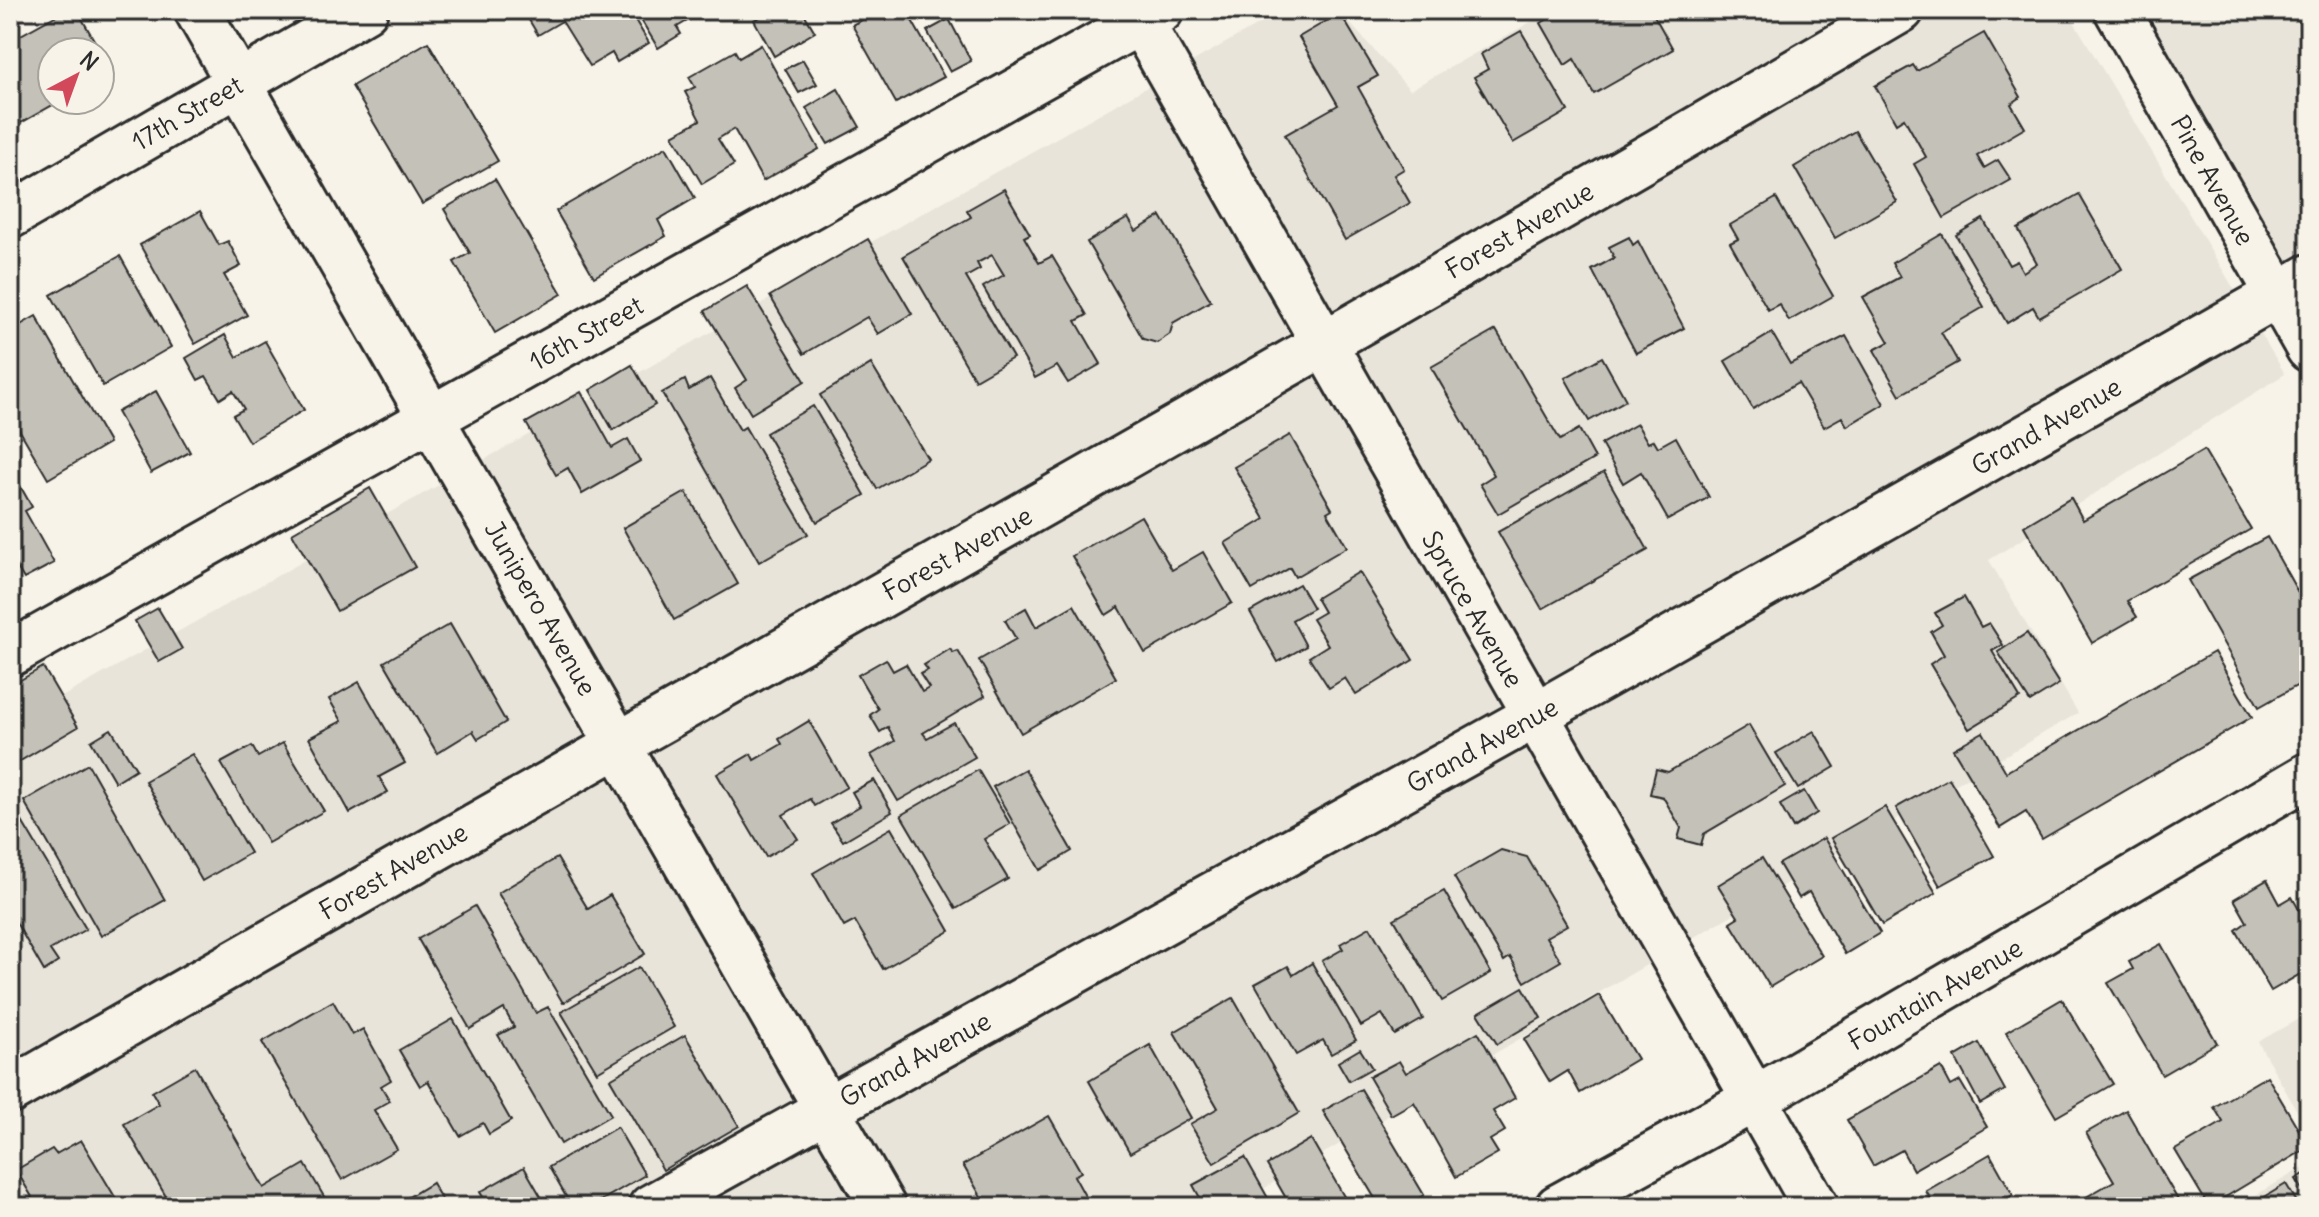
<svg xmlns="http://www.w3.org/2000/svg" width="2319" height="1217" viewBox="0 0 2319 1217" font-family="Delius,sans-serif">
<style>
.built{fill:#e8e4da}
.building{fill:#c4c1b9;stroke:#2b2b2b;stroke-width:2}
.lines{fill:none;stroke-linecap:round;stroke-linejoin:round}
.minor-casing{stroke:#2b2b2b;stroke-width:50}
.secondary-casing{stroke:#2b2b2b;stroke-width:50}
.minor{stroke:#f7f3e8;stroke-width:44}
.secondary{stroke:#f7f3e8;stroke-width:44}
.labels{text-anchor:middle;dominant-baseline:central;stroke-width:6;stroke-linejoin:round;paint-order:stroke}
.street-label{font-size:26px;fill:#2b2b2b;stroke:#f7f3e8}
</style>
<rect width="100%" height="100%" fill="#f7f3e8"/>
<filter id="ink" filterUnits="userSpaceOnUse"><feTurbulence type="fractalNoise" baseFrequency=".0125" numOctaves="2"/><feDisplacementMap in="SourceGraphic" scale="16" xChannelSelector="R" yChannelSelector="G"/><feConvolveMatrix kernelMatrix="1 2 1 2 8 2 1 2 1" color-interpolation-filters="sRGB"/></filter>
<g filter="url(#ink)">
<!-- built -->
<g class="built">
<polygon points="1284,10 1338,10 1410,90 1552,10 2067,10 2285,374 1989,560 2078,713 1232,1207 29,1207 10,1174 10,726"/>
<polygon points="2117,10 2309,10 2309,277 2278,295"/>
<polygon points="2309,1013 2309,1132 2258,1042"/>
<polygon points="2309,1164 2309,1207 2235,1207"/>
</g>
<!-- building -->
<g class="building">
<polygon points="66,10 77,10 107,63 100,67 100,52 52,52 51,94 56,103 21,123 10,103 10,41"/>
<polygon points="523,10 629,10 649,43 617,62 612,53 590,66 562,21 538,35"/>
<polygon points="635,10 706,10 677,27 681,34 658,48"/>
<polygon points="773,10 802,10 815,32 774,56 754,20"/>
<polygon points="880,10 906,10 944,77 896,103 852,25"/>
<polygon points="1563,10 1651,10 1673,49 1594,94 1574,59 1565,65 1541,23"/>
<polygon points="1340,13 1378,76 1358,87 1404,169 1394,175 1410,203 1345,240 1285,135 1338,105 1299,37"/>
<polygon points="949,19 971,61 950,72 927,31"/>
<polygon points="1521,31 1568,111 1513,143 1474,77 1488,69 1481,54"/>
<polygon points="1984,33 2021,97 2011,104 2025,128 1977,156 1984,168 1998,160 2011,180 1944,218 1914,164 1926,157 1904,118 1896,123 1875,86 1913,65 1917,71"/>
<polygon points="428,42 498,161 422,204 352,86"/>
<polygon points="761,45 819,149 763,181 734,129 718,139 734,165 702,184 673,135 700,120 685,92 695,87 689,77 735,51 739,58"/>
<polygon points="803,60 817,84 799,93 785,69"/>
<polygon points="838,89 860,127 828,144 806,108"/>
<polygon points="1855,131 1897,202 1835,238 1794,167"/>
<polygon points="666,147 695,198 658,220 666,236 594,277 556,211"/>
<polygon points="495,179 562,294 495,333 454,262 470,253 444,209"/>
<polygon points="1004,189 1030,234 1024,237 1039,263 1052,256 1087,315 1076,321 1101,364 1068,383 1057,366 1035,378 983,287 1004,275 992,255 977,263 980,269 966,277 1013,358 975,380 903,256 971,217 967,210"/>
<polygon points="2079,194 2122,269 2039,317 2033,307 2007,323 1956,235 1983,219 2009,265 2017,261 2023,272 2037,263 2018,229"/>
<polygon points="1776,198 1833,296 1789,321 1779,304 1768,310 1730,243 1738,239 1730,225"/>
<polygon points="200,211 219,245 228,241 241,266 224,275 247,315 195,344 140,245"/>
<polygon points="1161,216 1211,301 1173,323 1170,334 1157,343 1143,339 1087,242 1128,218 1136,231"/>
<polygon points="1942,234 1984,307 1941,332 1958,362 1900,395 1874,350 1889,342 1863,297 1900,277 1892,263"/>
<polygon points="1629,237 1633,245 1638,241 1684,328 1636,353 1592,270 1614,258 1609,247"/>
<polygon points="868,239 912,314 878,334 867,317 804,354 770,296"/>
<polygon points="120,256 171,347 103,386 51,295"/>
<polygon points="747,286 805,381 751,414 735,388 747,380 705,311"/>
<polygon points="36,316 109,443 48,479 13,419 10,421 10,331"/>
<polygon points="1496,330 1560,440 1579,429 1595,458 1498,514 1480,484 1494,475 1431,367"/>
<polygon points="1772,333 1790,364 1846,336 1884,404 1847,426 1842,417 1824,427 1798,383 1753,409 1725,361"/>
<polygon points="225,335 237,357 265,341 304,410 249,442 233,415 244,409 233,391 220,399 206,376 198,380 186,358"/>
<polygon points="1602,357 1626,400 1589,421 1565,378"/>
<polygon points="871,364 928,459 877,489 820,395"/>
<polygon points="632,365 655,405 613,430 590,390"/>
<polygon points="710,378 740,430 745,427 808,534 759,562 662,393 685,380 689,390"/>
<polygon points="156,391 190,452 151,473 117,412"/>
<polygon points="581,392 612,448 628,439 640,461 582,494 568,468 556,475 526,423"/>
<polygon points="813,406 865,495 817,522 766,433"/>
<polygon points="1637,424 1648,443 1654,440 1658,447 1676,437 1709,497 1668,520 1641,472 1623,483 1601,444"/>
<polygon points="1290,435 1332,509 1327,512 1347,547 1295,577 1290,568 1252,590 1225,543 1265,519 1234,467"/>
<polygon points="2204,450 2251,529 2127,601 2137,617 2092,643 2024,526 2071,498 2083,520"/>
<polygon points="10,468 32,507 25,511 54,563 24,579 10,556"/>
<polygon points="1604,472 1648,550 1542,609 1498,532"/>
<polygon points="370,488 415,567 337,611 292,533"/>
<polygon points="686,492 738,584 674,620 623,528"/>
<polygon points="1141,516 1172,570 1203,552 1232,603 1145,653 1119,607 1106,615 1072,556"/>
<polygon points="2267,537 2309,612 2309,679 2259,707 2188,580"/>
<polygon points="1359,572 1413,660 1356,695 1345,678 1329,688 1309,657 1328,645 1312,619 1324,612 1316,598"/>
<polygon points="1299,584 1313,608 1292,620 1306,646 1278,662 1250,612"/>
<polygon points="1964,597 1981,627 1989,623 2003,645 1992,651 2020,698 1969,729 1930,664 1944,655 1931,632 1942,625 1935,613"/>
<polygon points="1074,605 1116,678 1021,733 979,660 1016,639 1005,620 1026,608 1036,627"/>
<polygon points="158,608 182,649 159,662 135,621"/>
<polygon points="450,624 506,722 478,739 473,731 437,753 384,662"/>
<polygon points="2027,633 2059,684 2030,702 1998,652"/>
<polygon points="950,649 953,653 958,651 985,696 923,733 927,738 954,723 975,757 898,801 871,755 895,741 888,727 880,732 870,715 878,709 858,675 886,659 893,671 906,664 922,692 929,688 920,674 928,670 924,665"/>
<polygon points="2214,652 2252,717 2042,839 2026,812 2000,828 1953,749 1983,732 2006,772"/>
<polygon points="43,667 78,727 10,767 10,686"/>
<polygon points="359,682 405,763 379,777 388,792 350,813 309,738 342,721 329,699"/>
<polygon points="809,721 847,787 814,806 810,799 783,815 798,839 766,857 717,774 751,754 754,760 782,744 779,739"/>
<polygon points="1749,725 1785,786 1704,834 1701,845 1678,839 1681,828 1663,797 1650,794 1656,769 1668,772"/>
<polygon points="111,729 136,769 115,782 91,741"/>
<polygon points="1814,731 1835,767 1798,789 1776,753"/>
<polygon points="283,743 324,811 268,843 221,763 252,746 258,757"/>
<polygon points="192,754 250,853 202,881 145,781"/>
<polygon points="88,764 165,900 101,936 24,801"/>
<polygon points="1025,769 1072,851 1040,870 993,787"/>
<polygon points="978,770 1010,824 984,839 1008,879 956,909 901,815"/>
<polygon points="1949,778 1994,856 1940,886 1896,808"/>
<polygon points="874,780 892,812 843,841 831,823 860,806 852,792"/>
<polygon points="1804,791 1817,813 1793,828 1780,805"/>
<polygon points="1885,807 1936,893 1882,925 1831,838"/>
<polygon points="14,808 86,929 50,950 58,962 44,971 10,912 10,810"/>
<polygon points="891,828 950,931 883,969 855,921 844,927 813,873"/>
<polygon points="1824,838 1880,933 1845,954 1809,892 1799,898 1779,864"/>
<polygon points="1501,850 1527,857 1567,925 1546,937 1561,961 1525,982 1510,957 1504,961 1454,877"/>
<polygon points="557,858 588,909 610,895 645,954 563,1003 498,893"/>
<polygon points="1762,858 1822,956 1770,987 1730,922 1738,917 1718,885"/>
<polygon points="2267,880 2280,904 2292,897 2309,927 2309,969 2271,991 2236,930 2247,922 2234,899"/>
<polygon points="1444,891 1491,973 1442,1001 1394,919"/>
<polygon points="475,906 536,1013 548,1007 611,1115 561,1144 498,1035 514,1027 504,1009 470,1029 418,939"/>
<polygon points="1370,927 1423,1019 1395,1035 1382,1014 1361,1026 1322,961 1343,949 1340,944"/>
<polygon points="2161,944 2217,1043 2162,1075 2108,983 2133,969 2129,962"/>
<polygon points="1312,963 1356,1040 1331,1054 1323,1040 1296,1055 1255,984 1288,966 1293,975"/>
<polygon points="639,967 674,1027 597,1072 561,1012"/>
<polygon points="1523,987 1541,1018 1497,1044 1478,1013"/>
<polygon points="1599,995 1637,1059 1580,1093 1568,1071 1550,1082 1524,1039"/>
<polygon points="1233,998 1299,1113 1214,1163 1190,1124 1218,1108 1174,1032"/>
<polygon points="2062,999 2113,1084 2056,1117 2006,1032"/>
<polygon points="333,1001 352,1035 363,1029 391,1080 381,1086 390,1101 374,1110 397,1149 342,1180 262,1042"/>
<polygon points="453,1019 511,1121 489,1134 483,1123 460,1136 428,1081 420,1086 399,1050"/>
<polygon points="1478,1032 1515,1098 1493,1111 1505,1131 1490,1140 1498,1153 1456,1177 1414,1102 1391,1115 1369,1077 1399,1061 1406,1073"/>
<polygon points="685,1035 739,1126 663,1170 610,1079"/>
<polygon points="1979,1043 2005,1090 1980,1104 1955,1057"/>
<polygon points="1150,1045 1191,1118 1130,1153 1089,1081"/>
<polygon points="1360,1049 1372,1068 1349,1081 1338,1062"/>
<polygon points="195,1067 264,1188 305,1164 330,1207 172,1207 124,1124 159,1104 152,1092"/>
<polygon points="1941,1067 1951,1086 1960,1081 1987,1127 1913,1170 1902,1150 1873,1166 1847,1120"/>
<polygon points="2267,1076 2309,1147 2209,1207 2175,1150 2223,1122 2214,1107"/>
<polygon points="1361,1089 1424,1195 1403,1207 1380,1207 1323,1111"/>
<polygon points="2126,1110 2182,1207 2069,1207 2114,1181 2086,1133"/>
<polygon points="1049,1116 1081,1172 1074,1176 1091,1207 987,1207 963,1165"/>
<polygon points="617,1127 645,1175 590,1207 572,1207 549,1167"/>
<polygon points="1311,1139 1350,1207 1291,1207 1267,1165"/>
<polygon points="81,1140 121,1207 29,1207 26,1201 32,1197 16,1170 52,1149 56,1154"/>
<polygon points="1990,1154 2013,1195 1991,1207 1935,1207 1926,1191"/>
<polygon points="1245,1157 1273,1207 1205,1207 1193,1185"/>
<polygon points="524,1167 547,1207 489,1207 480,1192"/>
<polygon points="2309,1171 2309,1200 2296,1179"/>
<polygon points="432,1183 446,1207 392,1207"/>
<polygon points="2286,1184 2300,1207 2255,1207 2253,1204"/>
</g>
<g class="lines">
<!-- minor casing -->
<g class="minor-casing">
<g id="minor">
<polyline points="197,10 883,1207"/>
<polyline points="1134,10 1816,1207"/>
<polyline points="10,216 365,10"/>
<polyline points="10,654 1161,10"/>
<polyline points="651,1207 1534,716 2309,277"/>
<polyline points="1558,1207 1753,1100 2309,775"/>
</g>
</g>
<!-- secondary casing -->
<g class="secondary-casing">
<g id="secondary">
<polyline points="2117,10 2309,349"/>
<path d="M 10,1091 C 640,730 1274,377 1901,10"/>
</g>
</g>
<!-- minor -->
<use href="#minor" class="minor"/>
<!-- secondary -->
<use href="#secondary" class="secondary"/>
</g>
</g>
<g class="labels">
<!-- street labels -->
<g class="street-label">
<text transform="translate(187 113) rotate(-30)">17th Street</text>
<text transform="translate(2213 180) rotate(61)">Pine Avenue</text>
<text transform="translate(1519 230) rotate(-30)">Forest Avenue</text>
<text transform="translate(586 333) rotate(-29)">16th Street</text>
<text transform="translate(2046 426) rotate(-30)">Grand Avenue</text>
<text transform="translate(957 553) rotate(-29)">Forest Avenue</text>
<text transform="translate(541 608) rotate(60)">Junipero Avenue</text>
<text transform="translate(1473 609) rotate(60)">Spruce Avenue</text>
<text transform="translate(1482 745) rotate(-29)">Grand Avenue</text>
<text transform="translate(393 871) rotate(-30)">Forest Avenue</text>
<text transform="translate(1935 994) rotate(-30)">Fountain Avenue</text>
<text transform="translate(915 1059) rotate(-29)">Grand Avenue</text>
</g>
</g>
<!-- margin -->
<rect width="2319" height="1217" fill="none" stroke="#f7f3e8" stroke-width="40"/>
<rect x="20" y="20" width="2279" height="1177" fill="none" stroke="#2b2b2b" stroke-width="3" filter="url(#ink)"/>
<!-- north arrow -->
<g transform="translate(76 76) rotate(41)"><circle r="38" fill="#f7f3e8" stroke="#a5a39c" stroke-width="2"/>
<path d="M0-6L14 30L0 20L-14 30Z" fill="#d1495b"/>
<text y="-12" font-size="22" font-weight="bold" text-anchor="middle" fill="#2b2b2b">N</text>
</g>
</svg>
